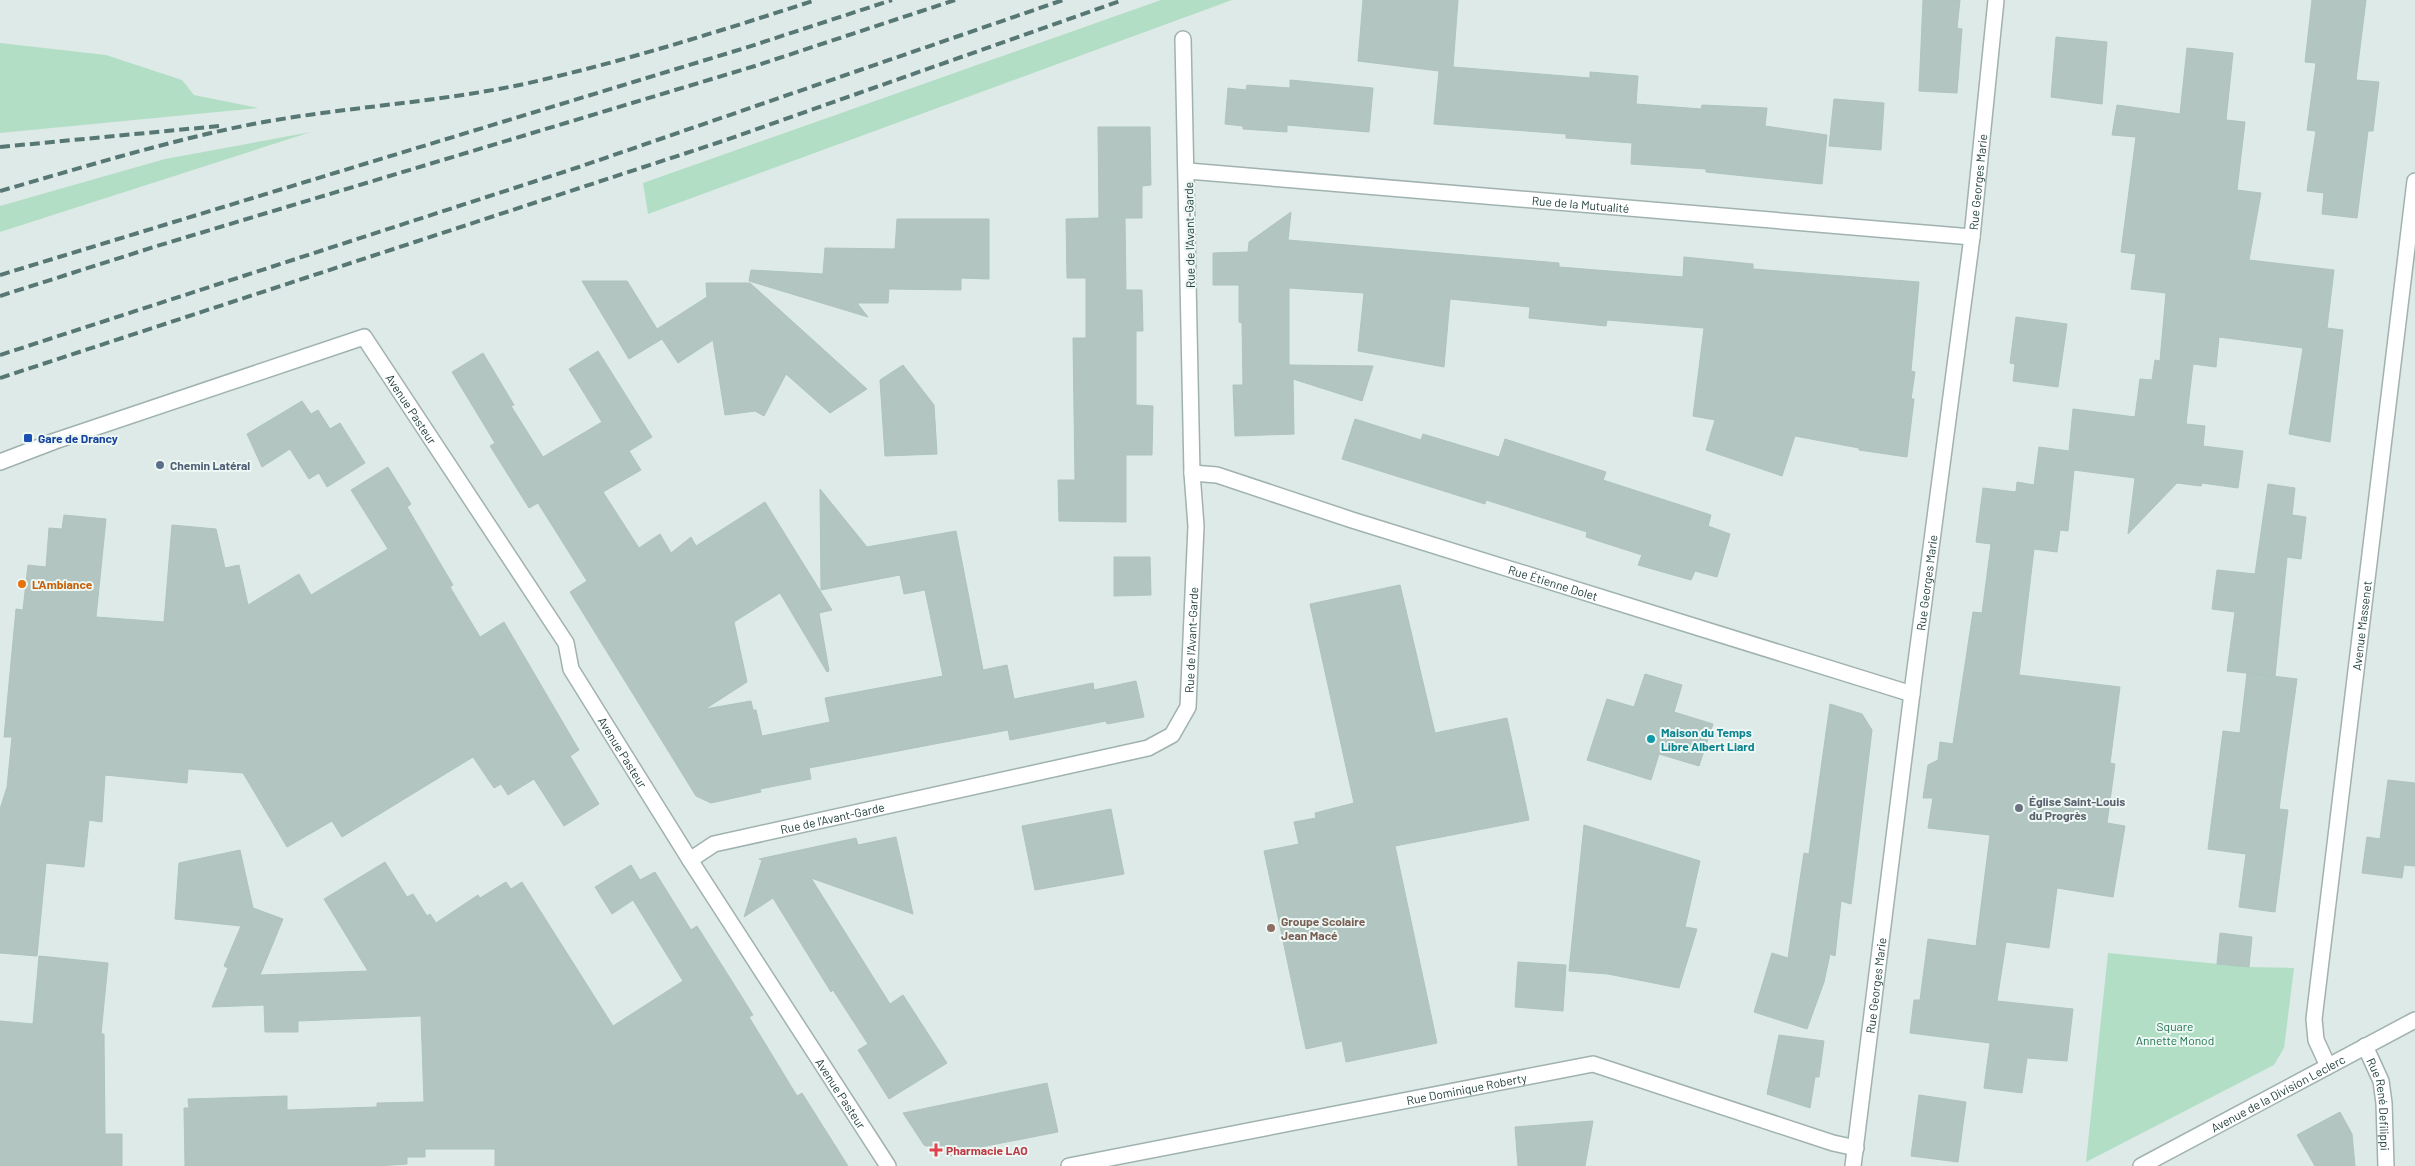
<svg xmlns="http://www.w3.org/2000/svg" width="2415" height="1166" viewBox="0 0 2415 1166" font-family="Barlow,sans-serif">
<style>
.green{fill:#b3dec6}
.building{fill:#b2c5c0;stroke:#afc4bf}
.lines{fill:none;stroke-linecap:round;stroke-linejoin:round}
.minor-casing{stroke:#a0b2af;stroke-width:18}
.tertiary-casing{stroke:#a0b2af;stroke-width:18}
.minor{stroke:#fff;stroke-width:15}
.tertiary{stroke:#fff;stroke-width:15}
.rail{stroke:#577774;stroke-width:4;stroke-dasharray:10 5;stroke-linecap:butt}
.transit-dot{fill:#1a4fb4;stroke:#edf7f4;stroke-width:2}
.service-dot{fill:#5c6f8a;stroke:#edf7f4;stroke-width:2}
.food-dot{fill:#e8710a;stroke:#edf7f4;stroke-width:2}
.culture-dot{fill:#0f9aa8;stroke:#edf7f4;stroke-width:2}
.worship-dot{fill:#6b7280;stroke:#edf7f4;stroke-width:2}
.education-dot{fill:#8d6e63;stroke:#edf7f4;stroke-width:2}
.health-dot{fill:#e0444e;stroke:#edf7f4;stroke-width:2}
.labels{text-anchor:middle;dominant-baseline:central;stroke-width:4;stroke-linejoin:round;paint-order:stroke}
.street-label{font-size:12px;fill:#1d3b38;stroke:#edf7f4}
.transit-label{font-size:12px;font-weight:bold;fill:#164399;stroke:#edf7f4;text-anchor:start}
.service-label{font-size:12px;font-weight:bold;fill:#4e5e75;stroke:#edf7f4;text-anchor:start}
.food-label{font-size:12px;font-weight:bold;fill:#c56008;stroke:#edf7f4;text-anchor:start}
.culture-label{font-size:12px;font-weight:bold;fill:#0d838f;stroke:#edf7f4;text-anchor:start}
.worship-label{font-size:12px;font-weight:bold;fill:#5b616d;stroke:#edf7f4;text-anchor:start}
.education-label{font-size:12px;font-weight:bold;fill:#785e54;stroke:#edf7f4;text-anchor:start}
.park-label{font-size:12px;fill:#247551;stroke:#edf7f4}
.health-label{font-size:12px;font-weight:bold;fill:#be3a42;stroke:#edf7f4;text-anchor:start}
</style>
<rect width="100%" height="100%" fill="#ddeae7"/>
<!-- green -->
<g class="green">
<polygon points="1161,0 1232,0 648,214 643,183"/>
<polygon points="0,43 106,55 182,80 194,95 258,108 0,133"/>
<polygon points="311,132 0,232 0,206 165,159"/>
<polygon points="2108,953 2249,967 2294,968 2284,1048 2274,1065 2086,1162"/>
</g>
<!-- building -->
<g class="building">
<polygon points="1363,0 1458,0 1453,67 1590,78 1590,72 1638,76 1636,104 1701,109 1702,105 1767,108 1765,126 1827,135 1822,184 1706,172 1706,169 1631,164 1632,143 1566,138 1566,134 1434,124 1439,71 1358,61"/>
<polygon points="1923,0 1960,0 1957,28 1962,29 1957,93 1919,91"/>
<polygon points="2312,0 2366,0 2356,80 2379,82 2373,131 2368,131 2357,218 2322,214 2324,193 2307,191 2316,131 2307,130 2316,63 2305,62"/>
<polygon points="2056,37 2107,42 2102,104 2051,97"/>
<polygon points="2187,48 2233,53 2226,120 2245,122 2237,190 2261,193 2249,260 2334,270 2327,328 2343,330 2330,442 2289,434 2303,348 2219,337 2216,367 2193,364 2186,424 2205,426 2203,446 2243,451 2238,488 2202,483 2201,486 2177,483 2128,534 2135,478 2074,470 2068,531 2060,530 2057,552 2034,549 2019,675 2120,687 2110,763 2115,764 2107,823 2125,826 2113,897 2057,888 2049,948 2006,942 1997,1001 2073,1009 2067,1061 2027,1058 2022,1093 1984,1088 1990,1043 1910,1033 1914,1000 1920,1000 1928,939 1976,946 1990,835 1928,828 1933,798 1923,798 1928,765 1938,760 1940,742 1953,744 1973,612 1982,613 1991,544 1976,542 1983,488 2016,492 2017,482 2034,485 2039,447 2069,451 2073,409 2135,417 2140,379 2152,380 2155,360 2160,361 2166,293 2131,289 2136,254 2121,252 2136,137 2112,135 2117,105 2180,114"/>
<polygon points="1290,80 1373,88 1369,132 1287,125 1287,132 1243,129 1243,126 1225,124 1228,88 1246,90 1247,85 1290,88"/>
<polygon points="1834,99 1884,103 1881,150 1829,146"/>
<polygon points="1098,127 1150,127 1151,185 1142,186 1142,218 1101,218 1125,218 1126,290 1142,290 1143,331 1136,331 1136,405 1153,406 1152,455 1126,455 1126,522 1059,521 1058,480 1075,480 1073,338 1086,338 1086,278 1067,278 1066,219 1099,218"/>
<polygon points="1291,212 1288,240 1559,263 1559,267 1683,277 1684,257 1753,264 1753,269 1919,282 1911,371 1915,372 1911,399 1914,399 1907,457 1859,450 1859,448 1795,436 1782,476 1706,450 1715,420 1693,416 1704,328 1607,320 1606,326 1529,318 1530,307 1450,299 1444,367 1358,351 1364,293 1289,288 1289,365 1373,366 1362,401 1293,379 1294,434 1235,436 1233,385 1243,385 1242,323 1239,322 1239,285 1213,285 1213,253 1248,252 1249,242"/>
<polygon points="897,219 989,219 989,279 961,278 961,290 889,289 888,303 857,303 868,317 749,281 751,270 823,274 825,248 895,249"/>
<polygon points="582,281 627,281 657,329 707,297 706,283 750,283 867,389 830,413 786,374 764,416 755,411 725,415 713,340 678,363 662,339 629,359"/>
<polygon points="2016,317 2067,324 2058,387 2013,381 2015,364 2010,363"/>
<polygon points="598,351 652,437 629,451 641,470 603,492 639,548 660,534 671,553 691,537 696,546 765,502 832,610 819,613 829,671 827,672 780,593 734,622 747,682 705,709 751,701 753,710 756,710 762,736 830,722 825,698 943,676 925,590 904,594 900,575 821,590 820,489 867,547 956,531 983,670 1007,665 1014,699 1093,683 1094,690 1136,681 1144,717 1107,724 1106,721 1010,740 1008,730 809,768 811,779 760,789 761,792 711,803 696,796 570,592 587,581 538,503 529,508 490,446 495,443 452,372 483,353 514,405 511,406 543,457 602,422 569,369"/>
<polygon points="903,365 934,405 937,454 885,456 880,380"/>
<polygon points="302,401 311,414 318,410 330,429 340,423 365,463 327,487 319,473 309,479 290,449 262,467 247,434"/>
<polygon points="1355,419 1421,440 1423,434 1499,457 1505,439 1606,472 1603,480 1711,515 1708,526 1730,534 1717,577 1695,571 1691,580 1638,565 1642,555 1586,537 1587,532 1486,500 1485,504 1342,459"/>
<polygon points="388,467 411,504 407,507 453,585 450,587 480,637 504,622 579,750 570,756 599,804 564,826 534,779 508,795 501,784 494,788 473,757 342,837 332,821 287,847 243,773 188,769 187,783 105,775 102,822 89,820 84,867 46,863 37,956 0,953 0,809 7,787 12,737 4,737 16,609 23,610 28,565 46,567 49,528 62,529 64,515 106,519 96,617 164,622 172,525 216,529 225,568 239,565 248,605 299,574 311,595 388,549 351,490"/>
<polygon points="2268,484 2295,488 2292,515 2306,517 2301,559 2287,557 2275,676 2227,671 2235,612 2212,609 2217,570 2255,574"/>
<polygon points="1114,557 1150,557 1151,595 1114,596"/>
<polygon points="1400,585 1435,733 1507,718 1529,820 1395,846 1437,1043 1346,1062 1342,1041 1306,1049 1264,851 1299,844 1294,822 1316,818 1315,813 1354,803 1310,604"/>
<polygon points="2247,673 2297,679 2279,809 2288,810 2275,912 2239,907 2246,854 2208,849 2223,731 2240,733"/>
<polygon points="1645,674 1682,685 1674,712 1713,724 1699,766 1659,754 1651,780 1587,760 1607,699 1634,707"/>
<polygon points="1830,704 1862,714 1872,730 1851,904 1841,901 1835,956 1830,954 1824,982 1807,1029 1754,1012 1772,953 1788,958 1804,853 1809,854"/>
<polygon points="2388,780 2415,783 2415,866 2404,865 2402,878 2362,873 2367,837 2380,839"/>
<polygon points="1111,809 1124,874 1035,890 1022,826"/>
<polygon points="1584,825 1700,861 1685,927 1697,929 1679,988 1608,974 1569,971"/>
<polygon points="896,837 913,914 811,878 890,1004 903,995 947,1063 889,1099 858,1050 868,1044 833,990 831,992 773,898 744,917 762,860 759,859 856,838 858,845"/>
<polygon points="240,850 253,908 283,919 260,975 368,971 324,899 385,862 407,897 413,894 427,916 430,914 436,923 478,895 480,898 506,882 511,889 522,882 613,1026 683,981 633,900 612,914 595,887 631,865 640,880 655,872 691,930 697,926 730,978 753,1015 749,1017 797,1096 802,1093 848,1166 495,1166 495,1149 425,1149 425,1157 407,1157 407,1164 377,1166 185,1166 184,1108 189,1108 188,1099 287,1096 287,1110 377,1107 377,1103 424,1102 421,1016 298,1021 298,1032 265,1032 264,1005 212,1007 228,968 224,966 241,926 175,919 179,863"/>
<polygon points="2220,933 2252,937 2249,967 2217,964"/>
<polygon points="39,956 108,963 101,1034 104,1034 105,1134 122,1134 122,1166 0,1166 0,1021 33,1024"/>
<polygon points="1518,962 1566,965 1563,1011 1515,1007"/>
<polygon points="1779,1035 1824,1041 1819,1077 1815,1077 1810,1108 1767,1094"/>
<polygon points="1047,1083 1058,1132 981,1147 982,1150 951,1156 924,1145 903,1113"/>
<polygon points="1919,1095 1966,1102 1958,1162 1911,1156"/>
<polygon points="2340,1112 2352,1134 2355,1166 2315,1166 2297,1135"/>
<polygon points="1593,1121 1585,1166 1518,1166 1515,1127"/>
</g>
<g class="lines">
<!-- minor casing -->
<g class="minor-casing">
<g id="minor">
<path id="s1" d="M 1188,171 L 1972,237"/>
<path id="s2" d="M 0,462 L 55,441 L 364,337 L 566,643 L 571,669 L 690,860 L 888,1166"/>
<path id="s3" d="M 1192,473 L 1217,475 L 1352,520 L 1912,694"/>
<path id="s4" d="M 690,860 L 714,844 L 1148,748 L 1172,735 L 1188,707 L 1196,526 L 1192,473 L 1183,39"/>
<path id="s5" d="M 2365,1046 L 2381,1081 L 2384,1103 L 2386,1166"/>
<path id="s6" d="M 2328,1066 L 2316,1040 L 2314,1019 L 2415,181"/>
<path id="s7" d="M 1069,1166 L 1593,1064 L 1833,1143 L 1856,1148"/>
<path id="s8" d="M 1853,1166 L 1914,677 L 1972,237 L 1996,0"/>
</g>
</g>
<!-- tertiary casing -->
<g class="tertiary-casing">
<g id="tertiary">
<path id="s9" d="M 2141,1166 L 2415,1020"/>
</g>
</g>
<!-- minor -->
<use href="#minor" class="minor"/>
<!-- tertiary -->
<use href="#tertiary" class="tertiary"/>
<!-- rail -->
<g class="rail">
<polyline points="0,147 219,126"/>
<path d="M 0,191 C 84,167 167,141 253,124 C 343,107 434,103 524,84 C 623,62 720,31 816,0"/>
<polyline points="0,275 745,48 892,0"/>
<polyline points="0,296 157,246 755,66 955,0"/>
<polyline points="0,355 579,167 1063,0"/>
<polyline points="0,378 723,141 1123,0"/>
</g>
</g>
<!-- markers -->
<rect class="transit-dot" x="23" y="433" width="10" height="10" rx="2.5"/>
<circle class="service-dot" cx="160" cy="465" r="5"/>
<circle class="food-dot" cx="22" cy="584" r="5"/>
<circle class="culture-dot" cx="1651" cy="739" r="5"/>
<circle class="worship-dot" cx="2019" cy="808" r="5"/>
<circle class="education-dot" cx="1271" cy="928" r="5"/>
<path class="health-dot" d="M933.5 1142.5h5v5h5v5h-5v5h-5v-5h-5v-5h5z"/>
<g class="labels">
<!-- street labels -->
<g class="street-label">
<text stroke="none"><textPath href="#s8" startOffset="992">Rue Georges Marie</textPath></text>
<text stroke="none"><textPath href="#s1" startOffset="394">Rue de la Mutualité</textPath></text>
<text transform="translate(1189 235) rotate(-91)">Rue de l'Avant-Garde</text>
<text stroke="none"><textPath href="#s2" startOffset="471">Avenue Pasteur</textPath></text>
<text stroke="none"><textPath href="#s3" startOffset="378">Rue Étienne Dolet</textPath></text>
<text stroke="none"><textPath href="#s8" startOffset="588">Rue Georges Marie</textPath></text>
<text stroke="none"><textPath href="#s6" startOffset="446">Avenue Massenet</textPath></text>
<text stroke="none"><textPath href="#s4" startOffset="600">Rue de l'Avant-Garde</textPath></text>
<text stroke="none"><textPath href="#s2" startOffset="876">Avenue Pasteur</textPath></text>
<text stroke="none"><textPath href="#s4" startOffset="150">Rue de l'Avant-Garde</textPath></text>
<text stroke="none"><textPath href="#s8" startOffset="182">Rue Georges Marie</textPath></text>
<text stroke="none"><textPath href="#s7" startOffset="405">Rue Dominique Roberty</textPath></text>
<text stroke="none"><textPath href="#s9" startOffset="155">Avenue de la Division Leclerc</textPath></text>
<text stroke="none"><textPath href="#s2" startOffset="1281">Avenue Pasteur</textPath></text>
<text stroke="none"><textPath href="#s5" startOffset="61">Rue René Defilippi</textPath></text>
</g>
<!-- transit labels -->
<g class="transit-label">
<text x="38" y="438">Gare de Drancy</text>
</g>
<!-- service labels -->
<g class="service-label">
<text x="170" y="465">Chemin Latéral</text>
</g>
<!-- food labels -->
<g class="food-label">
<text x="32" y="584">L'Ambiance</text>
</g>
<!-- culture labels -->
<g class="culture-label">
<text x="1661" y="732">Maison du Temps<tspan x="1661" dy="14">Libre Albert Liard</tspan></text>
</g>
<!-- worship labels -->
<g class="worship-label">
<text x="2029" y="801">Église Saint-Louis<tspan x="2029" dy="14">du Progrès</tspan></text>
</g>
<!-- education labels -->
<g class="education-label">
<text x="1281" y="921">Groupe Scolaire<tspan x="1281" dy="14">Jean Macé</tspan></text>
</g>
<!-- park labels -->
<g class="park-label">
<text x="2175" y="1026">Square<tspan x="2175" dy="14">Annette Monod</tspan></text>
</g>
<!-- health labels -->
<g class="health-label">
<text x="946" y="1150">Pharmacie LAO</text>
</g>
</g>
</svg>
